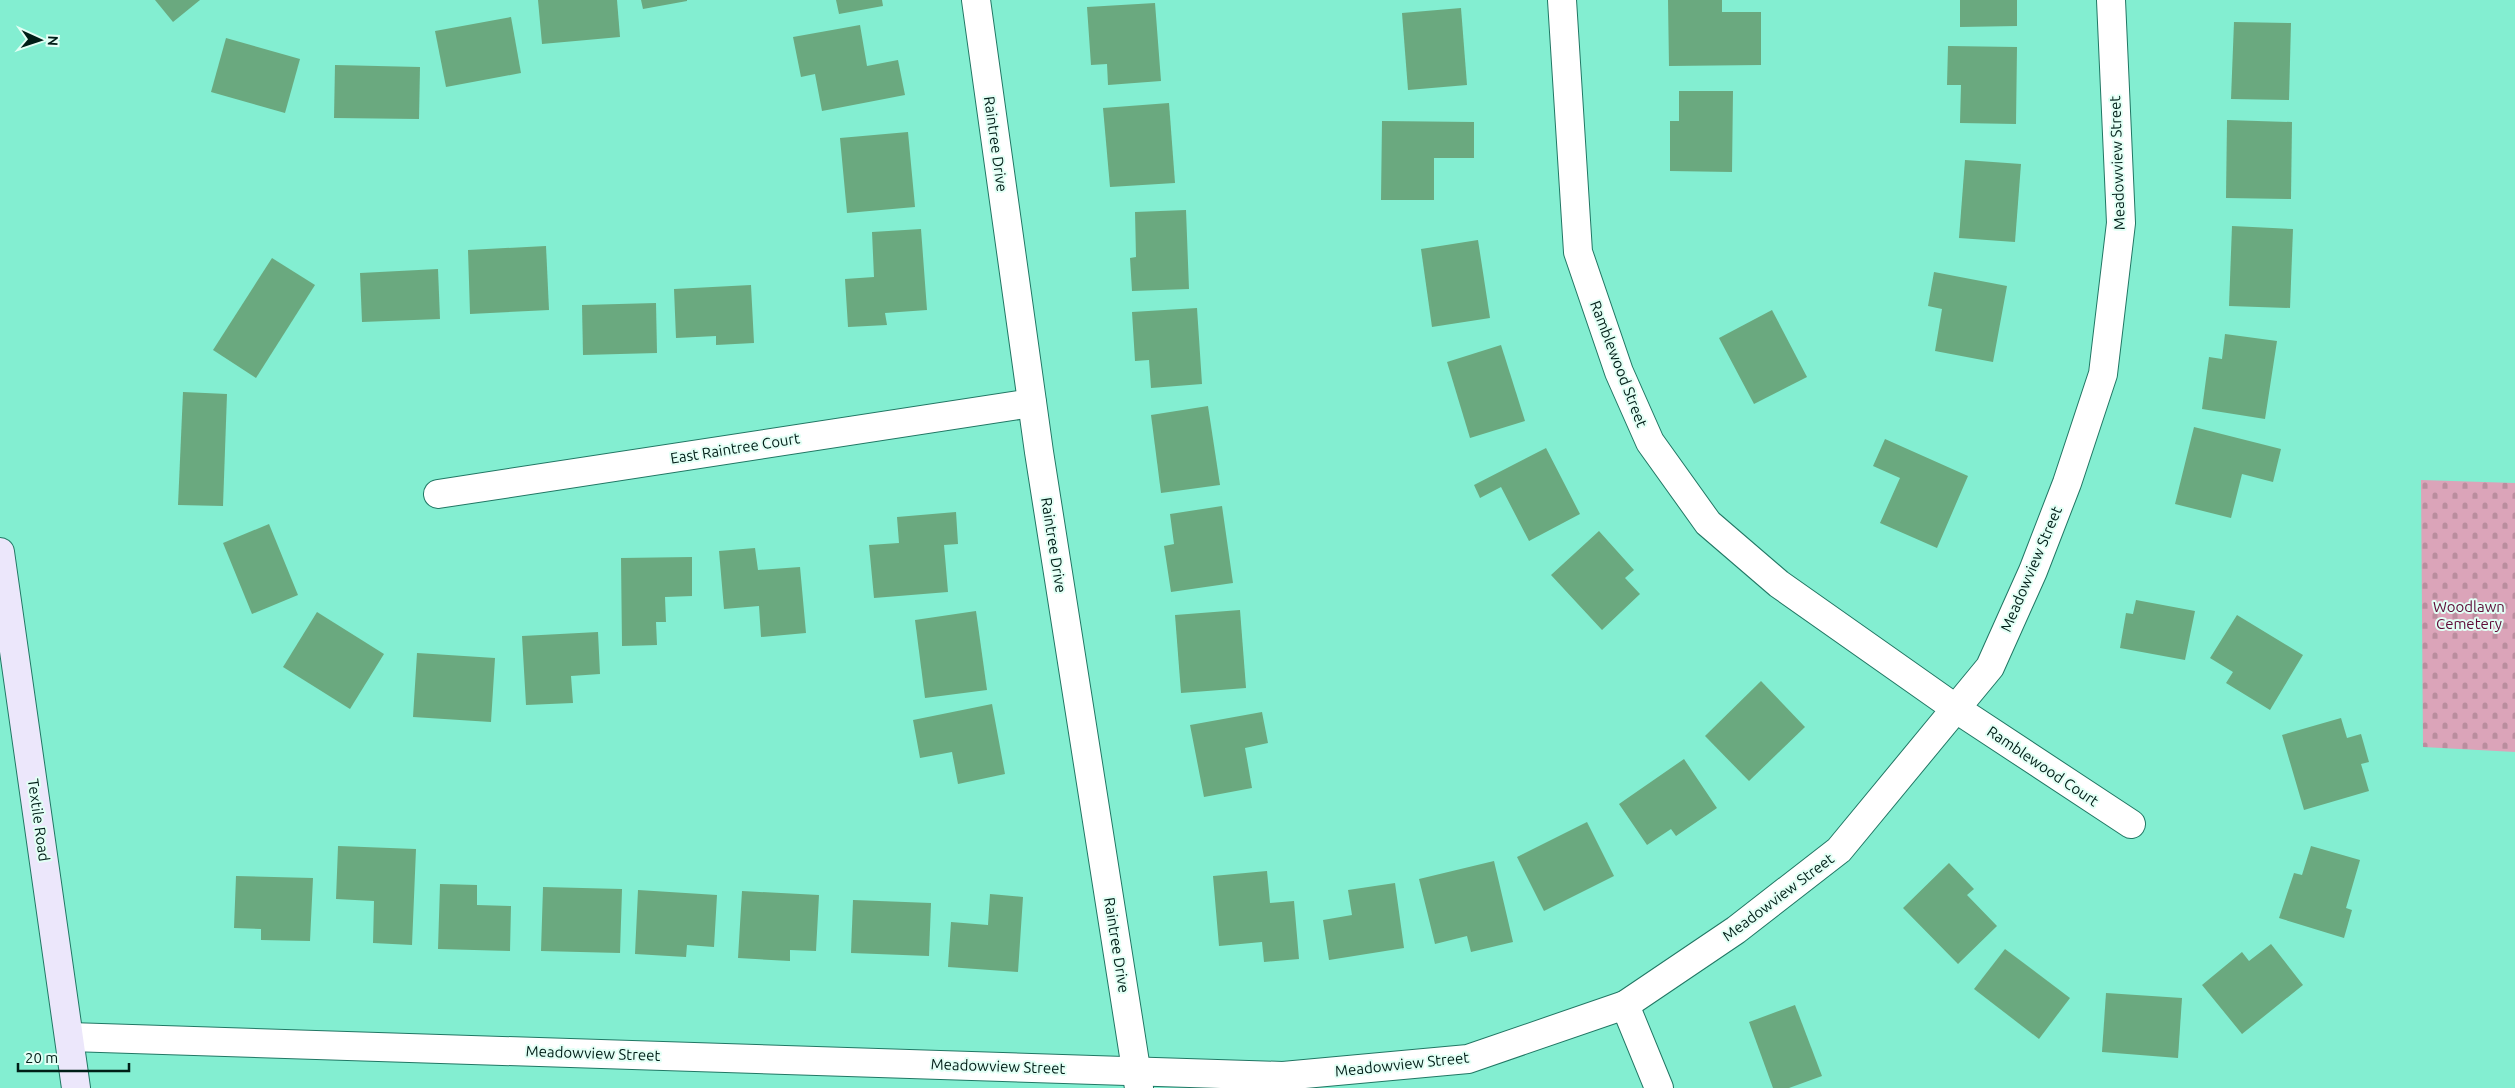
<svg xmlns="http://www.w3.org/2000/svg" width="2515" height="1088" viewBox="0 0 2515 1088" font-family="Ubuntu,sans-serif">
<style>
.cemetery{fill:url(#cemetery-stones)}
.building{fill:#6aa97f}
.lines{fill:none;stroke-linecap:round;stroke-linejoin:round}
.street-casing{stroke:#217764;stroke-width:30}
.secondary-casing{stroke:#217764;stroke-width:30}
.street{stroke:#fff;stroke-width:28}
.secondary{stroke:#ece7fb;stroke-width:28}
.labels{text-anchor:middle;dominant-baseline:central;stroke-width:4;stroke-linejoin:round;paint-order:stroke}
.street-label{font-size:15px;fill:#001e17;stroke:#e2fff5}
.park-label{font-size:15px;fill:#5d0b37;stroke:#e2fff5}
</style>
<defs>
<pattern id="cemetery-stones" width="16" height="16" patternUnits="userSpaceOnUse" patternTransform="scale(1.25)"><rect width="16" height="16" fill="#dba4b9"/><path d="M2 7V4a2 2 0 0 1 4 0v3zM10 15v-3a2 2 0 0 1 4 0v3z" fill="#ba8d9e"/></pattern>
</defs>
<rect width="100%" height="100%" fill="#83eed1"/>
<!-- cemetery -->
<polygon class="cemetery" points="2421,480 2515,483 2515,752 2423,747"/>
<!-- building -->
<g class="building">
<polygon points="155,0 200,0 173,22"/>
<polygon points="538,0 617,0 620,37 542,44"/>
<polygon points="641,0 687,0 687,1 643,9"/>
<polygon points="836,0 882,0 883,6 839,14"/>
<polygon points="1668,0 1722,0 1722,12 1761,12 1761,65 1669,66"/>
<polygon points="1960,0 2017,0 2017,26 1960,27"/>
<polygon points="1155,3 1161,81 1108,85 1107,64 1091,65 1087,7"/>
<polygon points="1461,8 1467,85 1408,90 1402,13"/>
<polygon points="511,17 521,73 446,87 435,31"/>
<polygon points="2234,22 2291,23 2289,100 2231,99"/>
<polygon points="860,25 867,66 898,60 905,95 822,111 815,74 801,77 793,37"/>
<polygon points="226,38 300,59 285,113 211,92"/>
<polygon points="1948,46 2017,47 2016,124 1960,123 1961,85 1947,85"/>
<polygon points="335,65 420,67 419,119 334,118"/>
<polygon points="1679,91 1733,91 1732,172 1670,171 1670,121 1679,121"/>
<polygon points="1169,103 1175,183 1110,187 1103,108"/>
<polygon points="2227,120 2292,122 2291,199 2226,198"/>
<polygon points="1382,121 1474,122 1474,158 1434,158 1434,200 1381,200"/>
<polygon points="908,132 915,207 847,213 840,138"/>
<polygon points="1965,160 2021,164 2015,242 1959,238"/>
<polygon points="1186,210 1189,289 1132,291 1130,258 1136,257 1135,212"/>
<polygon points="2232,226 2293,229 2290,308 2229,306"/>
<polygon points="921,229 927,310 885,313 887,325 848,327 845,279 874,277 872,232"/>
<polygon points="1478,240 1490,318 1432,327 1421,249"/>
<polygon points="546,246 549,310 470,314 468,250"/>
<polygon points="272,258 315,285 256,378 213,350"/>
<polygon points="438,269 440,319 362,322 360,273"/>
<polygon points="1934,272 2007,286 1993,362 1935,351 1942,309 1928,306"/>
<polygon points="751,285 754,343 716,345 716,336 676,338 674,289"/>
<polygon points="656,303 657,353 583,355 582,305"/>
<polygon points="1197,308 1202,384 1151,388 1149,360 1135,361 1132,312"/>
<polygon points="1772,310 1807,377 1754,404 1719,338"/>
<polygon points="2225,334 2277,341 2265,419 2202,409 2209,357 2222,359"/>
<polygon points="1501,345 1525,421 1470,438 1447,362"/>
<polygon points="183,392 227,394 223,506 178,505"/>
<polygon points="1208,406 1220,485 1161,493 1151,415"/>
<polygon points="2194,427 2281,449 2273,482 2242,474 2231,518 2175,504"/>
<polygon points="1885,439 1968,476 1937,548 1880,523 1900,478 1873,466"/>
<polygon points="1546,448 1580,514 1529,541 1501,487 1480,498 1474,485"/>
<polygon points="1222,506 1233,583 1171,592 1164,546 1174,544 1170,514"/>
<polygon points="956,512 958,544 944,545 948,592 874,598 869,545 899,543 897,517"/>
<polygon points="269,524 298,595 252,614 223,543"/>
<polygon points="1599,531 1634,570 1625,578 1640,594 1602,630 1551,575"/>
<polygon points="755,548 758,570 800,567 806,633 761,637 759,606 724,609 719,551"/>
<polygon points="692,557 692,596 665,597 666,622 656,622 657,645 622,646 621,558"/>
<polygon points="2136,600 2195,611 2185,660 2120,648 2126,613 2133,614"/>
<polygon points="1240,610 1246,688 1181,693 1175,615"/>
<polygon points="976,611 987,690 925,698 915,620"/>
<polygon points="317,612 384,654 350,709 283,667"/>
<polygon points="2237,615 2303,655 2270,710 2226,683 2233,672 2210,658"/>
<polygon points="598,632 600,674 571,676 573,703 526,705 522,636"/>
<polygon points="417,653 495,658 491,722 413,717"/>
<polygon points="1761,681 1805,727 1749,781 1705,736"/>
<polygon points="992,704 1005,774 958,784 952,752 920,758 913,720"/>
<polygon points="1262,712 1268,743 1245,748 1252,788 1204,797 1190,725"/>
<polygon points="2341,718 2347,738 2361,734 2369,762 2361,764 2369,791 2304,810 2282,735"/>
<polygon points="1684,759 1717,808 1676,836 1671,829 1647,845 1619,804"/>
<polygon points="1587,822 1614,876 1544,911 1517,857"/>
<polygon points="338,846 416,849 412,945 373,943 374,901 336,899"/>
<polygon points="2311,846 2360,860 2346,908 2352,910 2344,938 2279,918 2294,873 2302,875"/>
<polygon points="1494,861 1513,942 1471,952 1467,936 1435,944 1419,879"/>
<polygon points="1949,863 1974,889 1967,895 1997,926 1958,964 1903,908"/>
<polygon points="1267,871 1270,903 1294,901 1299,959 1264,962 1262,942 1219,946 1213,876"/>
<polygon points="236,876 313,878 310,941 261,940 261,929 234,928"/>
<polygon points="1395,883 1404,948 1329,960 1323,920 1352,915 1348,890"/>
<polygon points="440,884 477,885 477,905 511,906 510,951 438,949"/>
<polygon points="543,887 622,889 620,953 541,951"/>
<polygon points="638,890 717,895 714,947 687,945 686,957 635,954"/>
<polygon points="742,891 819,895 816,951 790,950 790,961 738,958"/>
<polygon points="990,894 1023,897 1018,972 948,967 951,922 988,925"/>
<polygon points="853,900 931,903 929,956 851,953"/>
<polygon points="2271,944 2303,985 2242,1034 2202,985 2242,952 2249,961"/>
<polygon points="2005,949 2070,998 2039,1039 1974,989"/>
<polygon points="2106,993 2182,998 2178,1058 2102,1052"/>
<polygon points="1795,1005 1822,1076 1789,1088 1773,1088 1749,1022"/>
</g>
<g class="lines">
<!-- street casing -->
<g class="street-casing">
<g id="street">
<polyline points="976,0 1039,452 1139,1088"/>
<polyline points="1562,0 1578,252 1619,372 1650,442 1708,523 1779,584 1955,708 2131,824"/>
<polyline points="438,494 1032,403"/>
<polyline points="1625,1005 1659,1088"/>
<polyline points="70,1037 1283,1076 1468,1059 1625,1005 1736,930 1839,850 1990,667 2033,571 2067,483 2103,374 2121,223 2111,0"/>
</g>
</g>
<!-- secondary casing -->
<g class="secondary-casing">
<polyline id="secondary" points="0,552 76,1088"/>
</g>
<!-- street -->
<use href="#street" class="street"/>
<!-- secondary -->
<use href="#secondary" class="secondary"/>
</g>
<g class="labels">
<!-- street labels -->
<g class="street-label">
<text transform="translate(996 144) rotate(82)">Raintree Drive</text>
<text transform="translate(2117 163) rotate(-92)">Meadowview Street</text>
<text transform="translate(1619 364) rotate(69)">Ramblewood Street</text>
<text transform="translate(735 448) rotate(-9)">East Raintree Court</text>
<text transform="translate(1054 545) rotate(81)">Raintree Drive</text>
<text transform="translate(2031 569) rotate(-67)">Meadowview Street</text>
<text transform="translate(2043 766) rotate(34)">Ramblewood Court</text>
<text transform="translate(39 820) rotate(82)">Textile Road</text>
<text transform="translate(1778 897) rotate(-37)">Meadowview Street</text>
<text transform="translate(1117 945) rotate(81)">Raintree Drive</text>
<text transform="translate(593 1053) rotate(2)">Meadowview Street</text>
<text transform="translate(1402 1064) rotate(-6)">Meadowview Street</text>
<text transform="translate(998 1066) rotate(2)">Meadowview Street</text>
</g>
<!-- park labels -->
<g class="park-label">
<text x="2469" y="606">Woodlawn<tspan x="2469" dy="17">Cemetery</tspan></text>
</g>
</g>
<!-- north arrow -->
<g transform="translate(40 40) rotate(93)" stroke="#e2fff5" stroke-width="4" paint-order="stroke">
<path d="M0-4L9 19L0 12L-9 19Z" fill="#001e17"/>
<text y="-8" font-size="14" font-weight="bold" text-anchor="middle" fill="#001e17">N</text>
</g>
<!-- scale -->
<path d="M18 1063v8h111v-8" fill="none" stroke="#001e17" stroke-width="2.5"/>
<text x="25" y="1063" font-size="15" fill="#001e17" stroke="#e2fff5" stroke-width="4" paint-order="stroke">20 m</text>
</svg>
